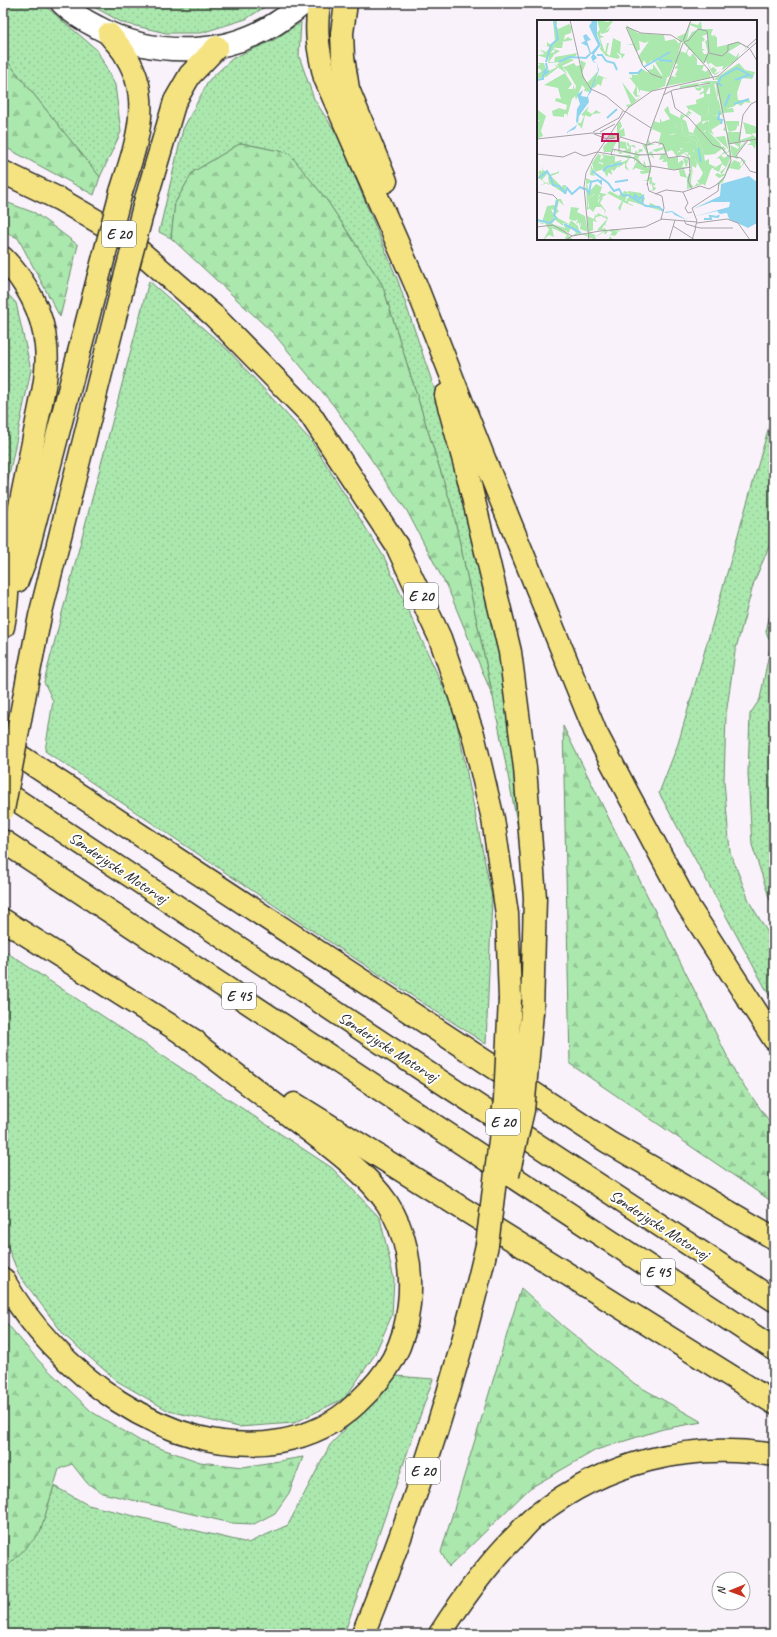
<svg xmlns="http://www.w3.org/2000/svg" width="777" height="1637" viewBox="0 0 777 1637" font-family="Caveat,sans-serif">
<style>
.grass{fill:url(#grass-dots);stroke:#6b8a6c}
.forest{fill:url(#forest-firs);stroke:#6b8a6c}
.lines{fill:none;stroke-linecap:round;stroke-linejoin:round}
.minor-casing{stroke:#2b2b2b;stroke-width:25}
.highway-casing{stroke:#2b2b2b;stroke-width:25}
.minor{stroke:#fff;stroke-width:22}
.highway{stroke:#f5e382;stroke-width:22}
.highway-bridge-casing{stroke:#2b2b2b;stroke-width:25;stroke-linecap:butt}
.highway-bridge{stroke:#f5e382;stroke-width:22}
.labels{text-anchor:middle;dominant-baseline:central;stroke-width:4;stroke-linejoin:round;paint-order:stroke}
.shield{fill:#fff;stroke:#6b6b6b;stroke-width:1}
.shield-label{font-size:15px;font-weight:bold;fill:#2b2b2b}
.street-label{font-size:16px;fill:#2b2b2b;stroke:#fff}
.inset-river{fill:none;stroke:#8ed4ef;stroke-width:2}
.inset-road{fill:none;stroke:#a7a2a7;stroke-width:1}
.view{fill:#c2185b;fill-opacity:0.15;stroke:#c2185b;stroke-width:2}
.inset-edge{fill:none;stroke:#2b2b2b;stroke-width:2}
</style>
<defs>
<pattern id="grass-dots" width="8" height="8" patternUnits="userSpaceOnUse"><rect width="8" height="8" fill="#abe8ae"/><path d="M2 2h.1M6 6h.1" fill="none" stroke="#93c796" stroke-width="1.8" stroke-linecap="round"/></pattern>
<pattern id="forest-firs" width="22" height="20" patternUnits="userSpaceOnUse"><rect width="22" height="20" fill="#abe8ae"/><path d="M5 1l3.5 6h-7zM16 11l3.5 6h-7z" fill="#93c796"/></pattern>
</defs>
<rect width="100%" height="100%" fill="#f9f2fa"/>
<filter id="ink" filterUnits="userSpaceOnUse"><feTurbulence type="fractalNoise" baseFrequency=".025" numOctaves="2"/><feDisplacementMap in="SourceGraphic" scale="8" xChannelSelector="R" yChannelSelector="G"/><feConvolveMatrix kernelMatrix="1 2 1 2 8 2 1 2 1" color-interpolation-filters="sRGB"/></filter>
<g filter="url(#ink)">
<!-- grass -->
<g class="grass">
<polygon points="3,3 42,3 97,50 115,85 121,132 100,177 3,56"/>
<polygon points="87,3 271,3 246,19 201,33 166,33 123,23"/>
<polygon points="301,22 299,56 314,99 338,136 398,281 447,426 487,579 513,724 523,854 493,697 453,511 382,284 326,199 288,153 241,143 193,172 175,203 171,238 159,232 183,129 209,80 233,58 274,40"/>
<polygon points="149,281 228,350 312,442 384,557 455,713 492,898 486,1044 293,918 45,751 53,701 44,682"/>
<polygon points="3,289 16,303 31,370 3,504"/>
<polygon points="774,409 774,535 754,582 735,652 726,715 724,781 730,852 750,903 774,943 774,1004 659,793 678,744"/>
<polygon points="774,596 774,906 770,900 752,845 748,774 750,714 760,699 771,643 766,632"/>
<polygon points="6,952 332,1168 380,1218 394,1279 392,1315 374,1356 345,1398 294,1423 239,1427 169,1411 117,1381 65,1336 19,1275 3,1235 3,955"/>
<polygon points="396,1376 433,1379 344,1634 3,1634 3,1575 7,1567 40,1532 54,1486 88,1505 248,1543 288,1525 330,1445"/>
</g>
<!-- forest -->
<g class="forest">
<polygon points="3,56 100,177 94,195 3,146"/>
<polygon points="241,143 289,153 326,199 382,284 453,511 493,697 449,591 407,511 334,406 274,334 171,238 175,203 193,172"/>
<polygon points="3,201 35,213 78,245 60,317 18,238 3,231"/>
<polygon points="563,726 737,1076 774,1128 774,1203 570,1064"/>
<polygon points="521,1288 563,1326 635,1384 702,1422 663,1429 596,1450 530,1488 449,1567 441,1552"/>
<polygon points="3,1319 39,1361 92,1412 142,1442 200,1462 243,1467 303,1457 289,1493 275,1513 254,1524 231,1523 102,1493 87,1483 72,1464 59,1469 40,1533 7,1567 3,1575"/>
</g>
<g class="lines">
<!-- minor casing -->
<g class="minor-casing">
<path id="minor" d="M 62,3 C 72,13 85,21 97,27 C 155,59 229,57 284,18 C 291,13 298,9 303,3"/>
</g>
<!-- highway casing -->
<g class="highway-casing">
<g id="highway">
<path d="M 319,3 C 315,32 318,50 325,78 L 415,283 L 483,456 L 595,731 L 627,792 L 688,906 L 774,1039"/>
<polyline points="346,3 342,33 343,57 348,89 386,181"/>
<path d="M 109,34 C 114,41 122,48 126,56 C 154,100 135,147 121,192"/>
<polyline points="3,172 59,199 121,235 214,316 310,414 397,546 440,638 473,734 493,819 507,914 510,999"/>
<polyline points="146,199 175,101 190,75 217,47"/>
<path d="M 3,258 C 26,281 43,312 46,346 C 49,373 41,401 36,427 C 28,469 18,512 11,555 C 7,579 8,603 3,627"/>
<polyline points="446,395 468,476 510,652 525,768 535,898 532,1012"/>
<polyline points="17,581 25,560 98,279"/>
<polyline points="28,677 40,616 123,285"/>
<polyline points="3,745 608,1142 774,1238"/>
<polyline points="3,791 385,1045 774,1300"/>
<polyline points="3,841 774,1349"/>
<polyline points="3,920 195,1041"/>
<polyline points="295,1104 774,1403"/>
<path d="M 3,1279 C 54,1370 169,1461 280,1441 C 309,1436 336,1423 357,1403 C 388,1374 405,1347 409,1304 C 413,1270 406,1231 387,1203 C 367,1173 327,1144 299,1123 C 260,1093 221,1063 182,1033"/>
<path d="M 363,1634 C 414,1508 457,1377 487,1245"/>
<path d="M 440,1634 C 463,1598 487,1564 518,1534 C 524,1527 530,1520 537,1515 C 605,1462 689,1441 774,1455"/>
</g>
</g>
<!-- minor -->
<use href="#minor" class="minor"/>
<!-- highway -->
<use href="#highway" class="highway"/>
<!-- highway-bridge casing -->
<g class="highway-bridge-casing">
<g id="highway-bridge">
<polyline points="98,279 121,192"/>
<polyline points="123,285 146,199"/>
<polyline points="3,810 28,677"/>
<polyline points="508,1175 523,1110 532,1012"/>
<polyline points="487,1245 505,1100 510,999"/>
</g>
</g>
<!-- highway-bridge -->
<use href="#highway-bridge" class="highway-bridge"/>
</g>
</g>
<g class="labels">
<!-- shield labels -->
<g class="shield">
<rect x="102" y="221" width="34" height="26" rx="3"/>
<rect x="404" y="583" width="34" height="26" rx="3"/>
<rect x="222" y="983" width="34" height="26" rx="3"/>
<rect x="486" y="1109" width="34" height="26" rx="3"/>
<rect x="641" y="1259" width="34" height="26" rx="3"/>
<rect x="406" y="1458" width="34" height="26" rx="3"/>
</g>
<g class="shield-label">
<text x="119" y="234">E 20</text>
<text x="421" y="596">E 20</text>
<text x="239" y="996">E 45</text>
<text x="503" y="1122">E 20</text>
<text x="658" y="1272">E 45</text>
<text x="423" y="1471">E 20</text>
</g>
<!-- street labels -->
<g class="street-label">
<text transform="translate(118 868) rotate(34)">Sønderjyske Motorvej</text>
<text transform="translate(388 1047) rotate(33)">Sønderjyske Motorvej</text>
<text transform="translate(659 1225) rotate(33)">Sønderjyske Motorvej</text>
</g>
</g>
<!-- overview -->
<g transform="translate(537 20)">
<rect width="220" height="220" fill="#f9f2fa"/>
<path d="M 16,0 L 20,0 L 20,6 L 17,1 L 17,3 L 21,19 L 17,29 L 23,31 L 18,34 L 17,29 L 9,38 L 0,35 L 8,34 L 0,30 L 7,33 L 3,29 L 9,32 L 13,27 L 1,24 L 10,26 L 10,22 L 14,25 L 18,22 ZM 164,1 L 165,9 L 176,9 L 174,14 L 175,16 L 179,14 L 177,16 L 180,17 L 180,27 L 201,22 L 204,23 L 210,28 L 205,32 L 209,28 L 204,24 L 191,32 L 199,37 L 202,32 L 201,39 L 187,49 L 185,50 L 186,46 L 179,47 L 174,43 L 171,44 L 174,49 L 176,47 L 180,50 L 177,54 L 184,51 L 180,54 L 178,55 L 175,53 L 169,41 L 166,43 L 140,17 L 149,13 L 153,3 L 161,5 ZM 153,5 L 162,9 L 155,12 L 150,20 ZM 171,14 L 171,20 L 168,21 L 171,34 L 167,34 L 165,31 L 168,29 L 165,29 L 165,22 L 168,20 L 165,16 ZM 89,5 L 101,13 L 127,15 L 128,21 L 138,19 L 142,24 L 143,21 L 140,18 L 144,21 L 144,23 L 141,35 L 143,31 L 149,33 L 151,28 L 153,30 L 151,30 L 150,34 L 153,37 L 156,33 L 160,39 L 160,45 L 167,45 L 165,50 L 169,52 L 171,49 L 174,54 L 173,58 L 129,66 L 134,56 L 140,57 L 138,55 L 141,49 L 137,48 L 141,45 L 138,42 L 132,57 L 130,57 L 128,66 L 113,72 L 103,70 L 103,73 L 100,66 L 100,75 L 104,76 L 99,77 L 96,73 L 99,66 L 92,57 L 95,58 L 95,55 L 91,54 L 100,55 L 105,49 L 112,53 L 110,50 L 116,49 L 116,44 L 125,56 L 125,54 L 118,42 L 122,40 L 114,41 L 110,45 L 107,40 L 105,45 L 101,37 L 112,21 L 108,23 L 102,21 L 103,29 L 99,32 L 96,25 L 89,24 L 96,24 ZM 64,8 L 63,15 L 67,17 L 63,18 L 68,33 L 70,23 L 72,23 L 69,36 L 63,29 L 64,24 L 60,13 ZM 0,43 L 7,43 L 9,50 L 12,49 L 12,51 L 20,47 L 17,44 L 22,47 L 9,57 L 0,59 L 0,54 L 5,51 L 0,47 L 3,44 ZM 171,61 L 182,61 L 181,78 L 190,112 L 204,112 L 203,120 L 215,116 L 213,114 L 209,114 L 206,102 L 220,107 L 220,113 L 214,114 L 220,118 L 218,129 L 215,125 L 210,125 L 214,123 L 212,120 L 204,121 L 203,127 L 208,122 L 209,122 L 199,135 L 202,137 L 200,139 L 195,136 L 193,125 L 201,129 L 202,127 L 196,123 L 191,124 L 194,132 L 194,136 L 190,146 L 185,154 L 188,154 L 194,137 L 192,146 L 197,140 L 204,143 L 204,139 L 205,142 L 204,142 L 203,144 L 204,147 L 207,141 L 204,139 L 204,138 L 209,141 L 202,150 L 192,148 L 192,151 L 191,149 L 186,162 L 179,166 L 188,155 L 182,158 L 178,155 L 180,153 L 185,155 L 183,152 L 189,147 L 185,144 L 182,152 L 176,149 L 185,143 L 182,138 L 179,139 L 187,132 L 185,129 L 182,131 L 180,132 L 186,126 L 189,129 L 187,131 L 191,132 L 191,129 L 178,117 L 188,116 L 192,132 L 184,135 L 187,138 L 193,134 L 190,121 L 190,112 L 186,110 L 188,106 L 185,95 L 177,95 L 177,92 L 184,92 L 183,89 L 178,89 L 179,82 L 181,82 L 181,78 L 180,75 L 179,64 L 162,63 L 159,68 L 165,68 L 163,71 L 159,70 L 158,67 L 143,68 L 143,66 ZM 172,67 L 169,74 L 173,74 L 173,79 L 170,77 L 169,85 L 172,80 L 175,84 L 172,85 L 171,95 L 165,97 L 153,89 L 152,91 L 155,93 L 154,94 L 151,93 L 153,96 L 149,94 L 152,97 L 148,96 L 145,99 L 149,101 L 152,112 L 156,113 L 159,105 L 164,101 L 166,104 L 171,100 L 171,104 L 177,115 L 169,110 L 165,112 L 160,107 L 159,113 L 151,115 L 159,116 L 165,127 L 166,134 L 169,135 L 163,136 L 159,121 L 146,115 L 145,103 L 139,107 L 139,113 L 132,115 L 137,115 L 148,123 L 154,122 L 157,125 L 156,133 L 144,128 L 140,133 L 146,130 L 150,135 L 152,132 L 155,135 L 151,135 L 153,138 L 154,135 L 158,139 L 160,143 L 159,148 L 155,146 L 156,156 L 152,140 L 145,137 L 153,139 L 147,133 L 140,137 L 135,130 L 129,132 L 130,138 L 141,137 L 141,143 L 145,140 L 147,142 L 145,147 L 149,147 L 146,138 L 151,140 L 150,147 L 142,150 L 131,149 L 130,141 L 129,142 L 125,142 L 127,139 L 122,140 L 124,134 L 118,134 L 128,134 L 127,129 L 119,132 L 115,130 L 126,127 L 125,124 L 121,126 L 123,123 L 121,121 L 114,124 L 119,124 L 110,126 L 111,133 L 115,131 L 117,139 L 113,134 L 111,135 L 114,144 L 113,147 L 114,150 L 114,151 L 112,157 L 115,157 L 115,162 L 119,164 L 116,166 L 119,168 L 118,170 L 113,171 L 116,169 L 114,162 L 114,165 L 112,163 L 113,160 L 110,161 L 105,160 L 110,160 L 112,153 L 104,154 L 103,151 L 108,151 L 99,148 L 95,150 L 100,141 L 98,140 L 97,143 L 97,139 L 94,138 L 94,137 L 90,141 L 91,138 L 78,136 L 78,142 L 84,140 L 85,141 L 77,145 L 82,145 L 77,151 L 73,148 L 70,157 L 66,150 L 76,146 L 75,144 L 64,149 L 66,143 L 62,142 L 61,147 L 65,151 L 61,148 L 57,151 L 55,143 L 61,134 L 64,135 L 63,140 L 67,137 L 64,134 L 74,136 L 74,132 L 67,132 L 66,127 L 73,120 L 80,121 L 74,132 L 76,136 L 93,135 L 96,138 L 98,135 L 84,132 L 86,133 L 83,134 L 79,130 L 77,133 L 77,130 L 89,132 L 87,131 L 89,129 L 82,128 L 82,121 L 89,122 L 90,129 L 93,128 L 90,125 L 90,123 L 91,122 L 93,126 L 95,125 L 97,125 L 98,126 L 99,128 L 94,126 L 94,133 L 98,133 L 99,130 L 101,133 L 102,129 L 105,129 L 106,131 L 99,134 L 110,134 L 105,124 L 84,117 L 82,121 L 81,117 L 75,119 L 71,119 L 74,114 L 78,116 L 75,118 L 80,116 L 80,105 L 83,101 L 85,106 L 82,111 L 87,108 L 88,116 L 83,117 L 84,117 L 108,125 L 112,125 L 110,123 L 117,101 L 123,103 L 123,98 L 125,102 L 133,99 L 127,90 L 131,86 L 133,93 L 143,98 L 144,94 L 148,96 L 152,90 L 149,86 L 159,84 L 161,81 L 159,83 L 159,80 L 167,77 L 167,73 L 162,75 L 163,73 L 168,70 L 169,72 ZM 115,109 L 124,113 L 122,121 L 114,124 L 111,119 ZM 110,134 L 113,146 L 110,148 L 107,140 L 106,146 L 101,138 L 103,135 ZM 6,146 L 6,150 L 11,153 L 5,160 L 9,163 L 10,162 L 12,163 L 11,157 L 14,154 L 21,152 L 21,149 L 22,153 L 14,156 L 25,167 L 26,165 L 29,165 L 28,174 L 10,162 L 13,166 L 9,163 L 8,164 L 3,165 L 8,163 L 2,158 L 0,161 L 3,152 L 0,155 L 3,150 L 5,152 ZM 73,171 L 82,176 L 84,172 L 85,175 L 87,171 L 91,172 L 88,181 L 92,180 L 91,183 L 96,185 L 96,186 L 86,182 L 83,191 L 81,188 L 85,181 L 70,173 ZM 59,173 L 62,175 L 61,183 L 64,177 L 66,178 L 63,183 L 69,191 L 67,194 L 71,198 L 68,205 L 73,207 L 67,205 L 65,209 L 68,208 L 70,211 L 75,209 L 85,211 L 77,212 L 81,212 L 78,216 L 74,215 L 73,217 L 78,220 L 71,220 L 75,212 L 71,211 L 68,215 L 67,212 L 60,216 L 66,217 L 59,216 L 67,211 L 60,210 L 70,199 L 64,196 L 59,197 L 58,200 L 61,202 L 56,201 L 56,210 L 52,212 L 58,215 L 59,220 L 44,214 L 33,217 L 39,213 L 34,206 L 32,213 L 15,204 L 28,208 L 27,205 L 32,205 L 31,204 L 26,203 L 26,206 L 17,199 L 19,197 L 32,204 L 34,200 L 41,206 L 43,214 L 45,213 L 52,215 L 50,196 L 57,199 L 58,194 L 59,196 L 61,193 L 69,197 L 67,194 L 68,191 L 64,187 L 59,187 L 56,192 L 52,188 L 51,179 ZM 34,187 L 42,188 L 40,192 L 48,196 L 51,212 L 43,209 L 44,202 L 42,206 L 42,202 L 39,204 L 41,199 L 38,201 L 32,199 Z" fill="#abe8ae" fill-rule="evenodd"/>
<path d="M 60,0 L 71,2 L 76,0 L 86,0 L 76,1 L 70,9 L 69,11 L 74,6 L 71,12 L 64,14 ZM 17,1 L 21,9 L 32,4 L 35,7 L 34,13 L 28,15 L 27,20 L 31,17 L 36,20 L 23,22 L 36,21 L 26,22 L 25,28 L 19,28 L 16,25 L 21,19 ZM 76,18 L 84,22 L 83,33 L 88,34 L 85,39 L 84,35 L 79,32 L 83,37 L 81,39 L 69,36 L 69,33 L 73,36 ZM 19,32 L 12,42 L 17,42 L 18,37 L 40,33 L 39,36 L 32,38 L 37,40 L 25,46 L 27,47 L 37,43 L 39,46 L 44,45 L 43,40 L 49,43 L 45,53 L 50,63 L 52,61 L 55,66 L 53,72 L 47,71 L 48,68 L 45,65 L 39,80 L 38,76 L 35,79 L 30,97 L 30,94 L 27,94 L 27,97 L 16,96 L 15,91 L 22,88 L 29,90 L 30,85 L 18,81 L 19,78 L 24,79 L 21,68 L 7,65 L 28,53 L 35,64 L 31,69 L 36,69 L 36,65 L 38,70 L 39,66 L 30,51 L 25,47 L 29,52 L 30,54 L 22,48 L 20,44 L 26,42 L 11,43 L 12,33 ZM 202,43 L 208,50 L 218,52 L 215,59 L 205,58 L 200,73 L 201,80 L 212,80 L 214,83 L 208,82 L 204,86 L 199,83 L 198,86 L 189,89 L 196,88 L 197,92 L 185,93 L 180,66 L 182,61 L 177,59 ZM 85,62 L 99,80 L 104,77 L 91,88 L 89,85 L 94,84 ZM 177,63 L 181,82 L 178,89 L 183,89 L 184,93 L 177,92 L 177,95 L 182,96 L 185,103 L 174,110 L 171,105 L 170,110 L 183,123 L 185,128 L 178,134 L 170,135 L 166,134 L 165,127 L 159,116 L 151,115 L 159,113 L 159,107 L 168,112 L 172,100 L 164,102 L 164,97 L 171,95 L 172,86 L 169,85 L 169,81 L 170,77 L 173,78 L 173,67 L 168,73 L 166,68 L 158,67 ZM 1,84 L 1,90 L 9,96 L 4,111 L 6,116 L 0,119 L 0,101 L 3,101 L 0,99 ZM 52,86 L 50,91 L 55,94 L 59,90 L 64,93 L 56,94 L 53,97 L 48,95 L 49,91 L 45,108 L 47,111 L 41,104 L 41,101 L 43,96 L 41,103 L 44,103 L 47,96 L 44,95 ZM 188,101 L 202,101 L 202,106 L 205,107 L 201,106 L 201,104 L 199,110 L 192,112 ZM 143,103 L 145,104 L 146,115 L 159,121 L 163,136 L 167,135 L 168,141 L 172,139 L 172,144 L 179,147 L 174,149 L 168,166 L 166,164 L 150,169 L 150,158 L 143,156 L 142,150 L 147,149 L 150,158 L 155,146 L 154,164 L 157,167 L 160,163 L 163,165 L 160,160 L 162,160 L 166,153 L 158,139 L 154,138 L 153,133 L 138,130 L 147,129 L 149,124 L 148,129 L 157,132 L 154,122 L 148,123 L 135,116 L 137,115 L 133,116 L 139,113 L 137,110 ZM 92,139 L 89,145 L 92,151 L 88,148 L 88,143 L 81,148 L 82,145 L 74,146 L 75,155 L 71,152 L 73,148 L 70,150 L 73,147 L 58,152 L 54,150 L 58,156 L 53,155 L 54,145 L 57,151 L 62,143 L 65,144 L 65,149 L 69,144 L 77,146 ZM 49,158 L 56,161 L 50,164 L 52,172 L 59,164 L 65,167 L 63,173 L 70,174 L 61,180 L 63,175 L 57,174 L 51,179 L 51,187 L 53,188 L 50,190 ZM 19,179 L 24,179 L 27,186 L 22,181 L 20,189 L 22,191 L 18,195 L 21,198 L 17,195 L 20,185 L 17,190 L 14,189 L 18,198 L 15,204 L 26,209 L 36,220 L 27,220 L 30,215 L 15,208 L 17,217 L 12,215 L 6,220 L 12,210 L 8,203 L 5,204 L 0,201 L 5,203 L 12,203 L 5,202 L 10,186 L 18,185 Z" fill="#abe8ae"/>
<path d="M 61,51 L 58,61 L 61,55 L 71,59 L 66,58 L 64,66 L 61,64 L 57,68 L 51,62 ZM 91,171 L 104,173 L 108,178 L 106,184 L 112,186 L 113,183 L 116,184 L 125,191 L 89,180 L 92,177 Z" fill="#abe8ae"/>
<path d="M 52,0 L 60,0 L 60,15 L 64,25 L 57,34 L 60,38 L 56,41 L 60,43 L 61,47 L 62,50 L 54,72 L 51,76 L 52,82 L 42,96 L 40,105 L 38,109 L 31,112 L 30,114 L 30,112 L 41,104 L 39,102 L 40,89 L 43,84 L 40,75 L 46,70 L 44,76 L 50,77 L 61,51 L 60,43 L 56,42 L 54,37 L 56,34 L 53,34 L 50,26 L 44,23 L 48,21 L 46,16 L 49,14 L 54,20 L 50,21 L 54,33 L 61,25 L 52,6 L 55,2 ZM 212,156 L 220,162 L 220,203 L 211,208 L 192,199 L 190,193 L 183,194 L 180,191 L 147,199 L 138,195 L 135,192 L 129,193 L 127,192 L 135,191 L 148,199 L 192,187 L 193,182 L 175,182 L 156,189 L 183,176 L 184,164 Z" fill="#8ed4ef"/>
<path class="inset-river" d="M 60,35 L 65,35 L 69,41M 122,40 L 135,41M 69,41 L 77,43 L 80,50M 9,42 L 14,25 L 21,19 L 17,0M 22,42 L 32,37 L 49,38 L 53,34M 9,43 L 10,48 L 7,52 L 9,52M 107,47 L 133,32M 92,53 L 101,53 L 105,49M 0,60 L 6,59 L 6,55 L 12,51M 198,60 L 212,55M 185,66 L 181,63 L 184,57 L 200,48 L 216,57M 197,84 L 212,79M 188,86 L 193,74M 183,91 L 181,99 L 185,100 L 184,104M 70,98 L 80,89M 161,128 L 164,142M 55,151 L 71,163 L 77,171 L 82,169 L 86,176 L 91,175 L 109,186 L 122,187 L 126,191M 66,151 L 70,147 L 85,143M 2,158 L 10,151 L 14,158M 14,158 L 16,165 L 22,166 L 28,173M 78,162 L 91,160M 48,168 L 52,173 L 54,162 L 61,160 L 64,163 L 64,160M 28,174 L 30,168 L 35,174 L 43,167 L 47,169M 97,179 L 98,175 L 102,179 L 106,176 L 105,184M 20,180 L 17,195 L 20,199M 167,199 L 174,199 L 173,196 L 181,197 L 182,195M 0,200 L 13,203 L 18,199M 27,204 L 44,213"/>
<path class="inset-road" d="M 33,0 L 46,57 L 54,69 L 69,76 L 88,92M 89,7 L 106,46 L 114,54 L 125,58M 90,7 L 104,13 L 134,15 L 145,22M 146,21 L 154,0M 147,22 L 152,20 L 161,9 L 170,11 L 172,31 L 167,43M 147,22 L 172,50 L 177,60M 210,27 L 220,18M 213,29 L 220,41M 172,33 L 185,36 L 191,31 L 191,25 L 201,22 L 212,28M 180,63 L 192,124M 134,71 L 138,88 L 152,98 L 176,125 L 185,128 L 191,136 L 204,138 L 213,151 L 220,153M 126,75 L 136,70 L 173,63M 89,92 L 114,108M 114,109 L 109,126 L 114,146 L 137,150 L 154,147M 113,111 L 146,23M 56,112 L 82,98 L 86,91M 63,112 L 78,104M 57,114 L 70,119 L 78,118M 83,117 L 110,125 L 118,122M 0,119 L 55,113 L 80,115M 202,121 L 206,95 L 214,84 L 220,81M 118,122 L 126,124 L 131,138M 191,124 L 220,119M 82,131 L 82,118M 0,134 L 26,137 L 38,132 L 47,136 L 60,132 L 97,138 L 108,147 L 114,146 L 110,165M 74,134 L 76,129 L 103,135 L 129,134M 144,136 L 152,138 L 153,152M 199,136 L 211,120M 131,138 L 144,136M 153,153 L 151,161 L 155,169M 110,163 L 112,171 L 125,176M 0,172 L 16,175 L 20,179M 146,172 L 151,183 L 148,188 L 151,193 L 155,192M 118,174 L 129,170 L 146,172 L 163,166 L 172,169 L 179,165 L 187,158 L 194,141 L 192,124M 125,176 L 127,188 L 124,199 L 160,202M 147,200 L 149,204 L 163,208 L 196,208M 160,203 L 190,199 L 201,203 L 213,220M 136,206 L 158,220M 0,207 L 16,205 L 35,216M 158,208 L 160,201 L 155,188 L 181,171 L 182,163M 29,220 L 35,216 L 63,211 L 108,207 L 125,199M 52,220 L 47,167 L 49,153 L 56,139 L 91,88 L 115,71 L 181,56 L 220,22M 132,220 L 138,200M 155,220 L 159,207"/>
<path class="view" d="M 66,114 L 81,114 L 81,121 L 65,121 Z"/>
<rect width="220" height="220" class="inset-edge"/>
</g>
<!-- margin -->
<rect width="777" height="1637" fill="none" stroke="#fff" stroke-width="16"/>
<rect x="8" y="8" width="761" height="1621" fill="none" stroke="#2b2b2b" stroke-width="1.5" filter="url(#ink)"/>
<!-- north arrow -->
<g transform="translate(731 1591) rotate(269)"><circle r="19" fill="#ffffff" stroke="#aaaaaa"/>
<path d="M0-3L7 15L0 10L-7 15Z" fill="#c8321e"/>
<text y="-6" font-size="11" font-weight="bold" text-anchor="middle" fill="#2b2b2b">N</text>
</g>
</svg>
